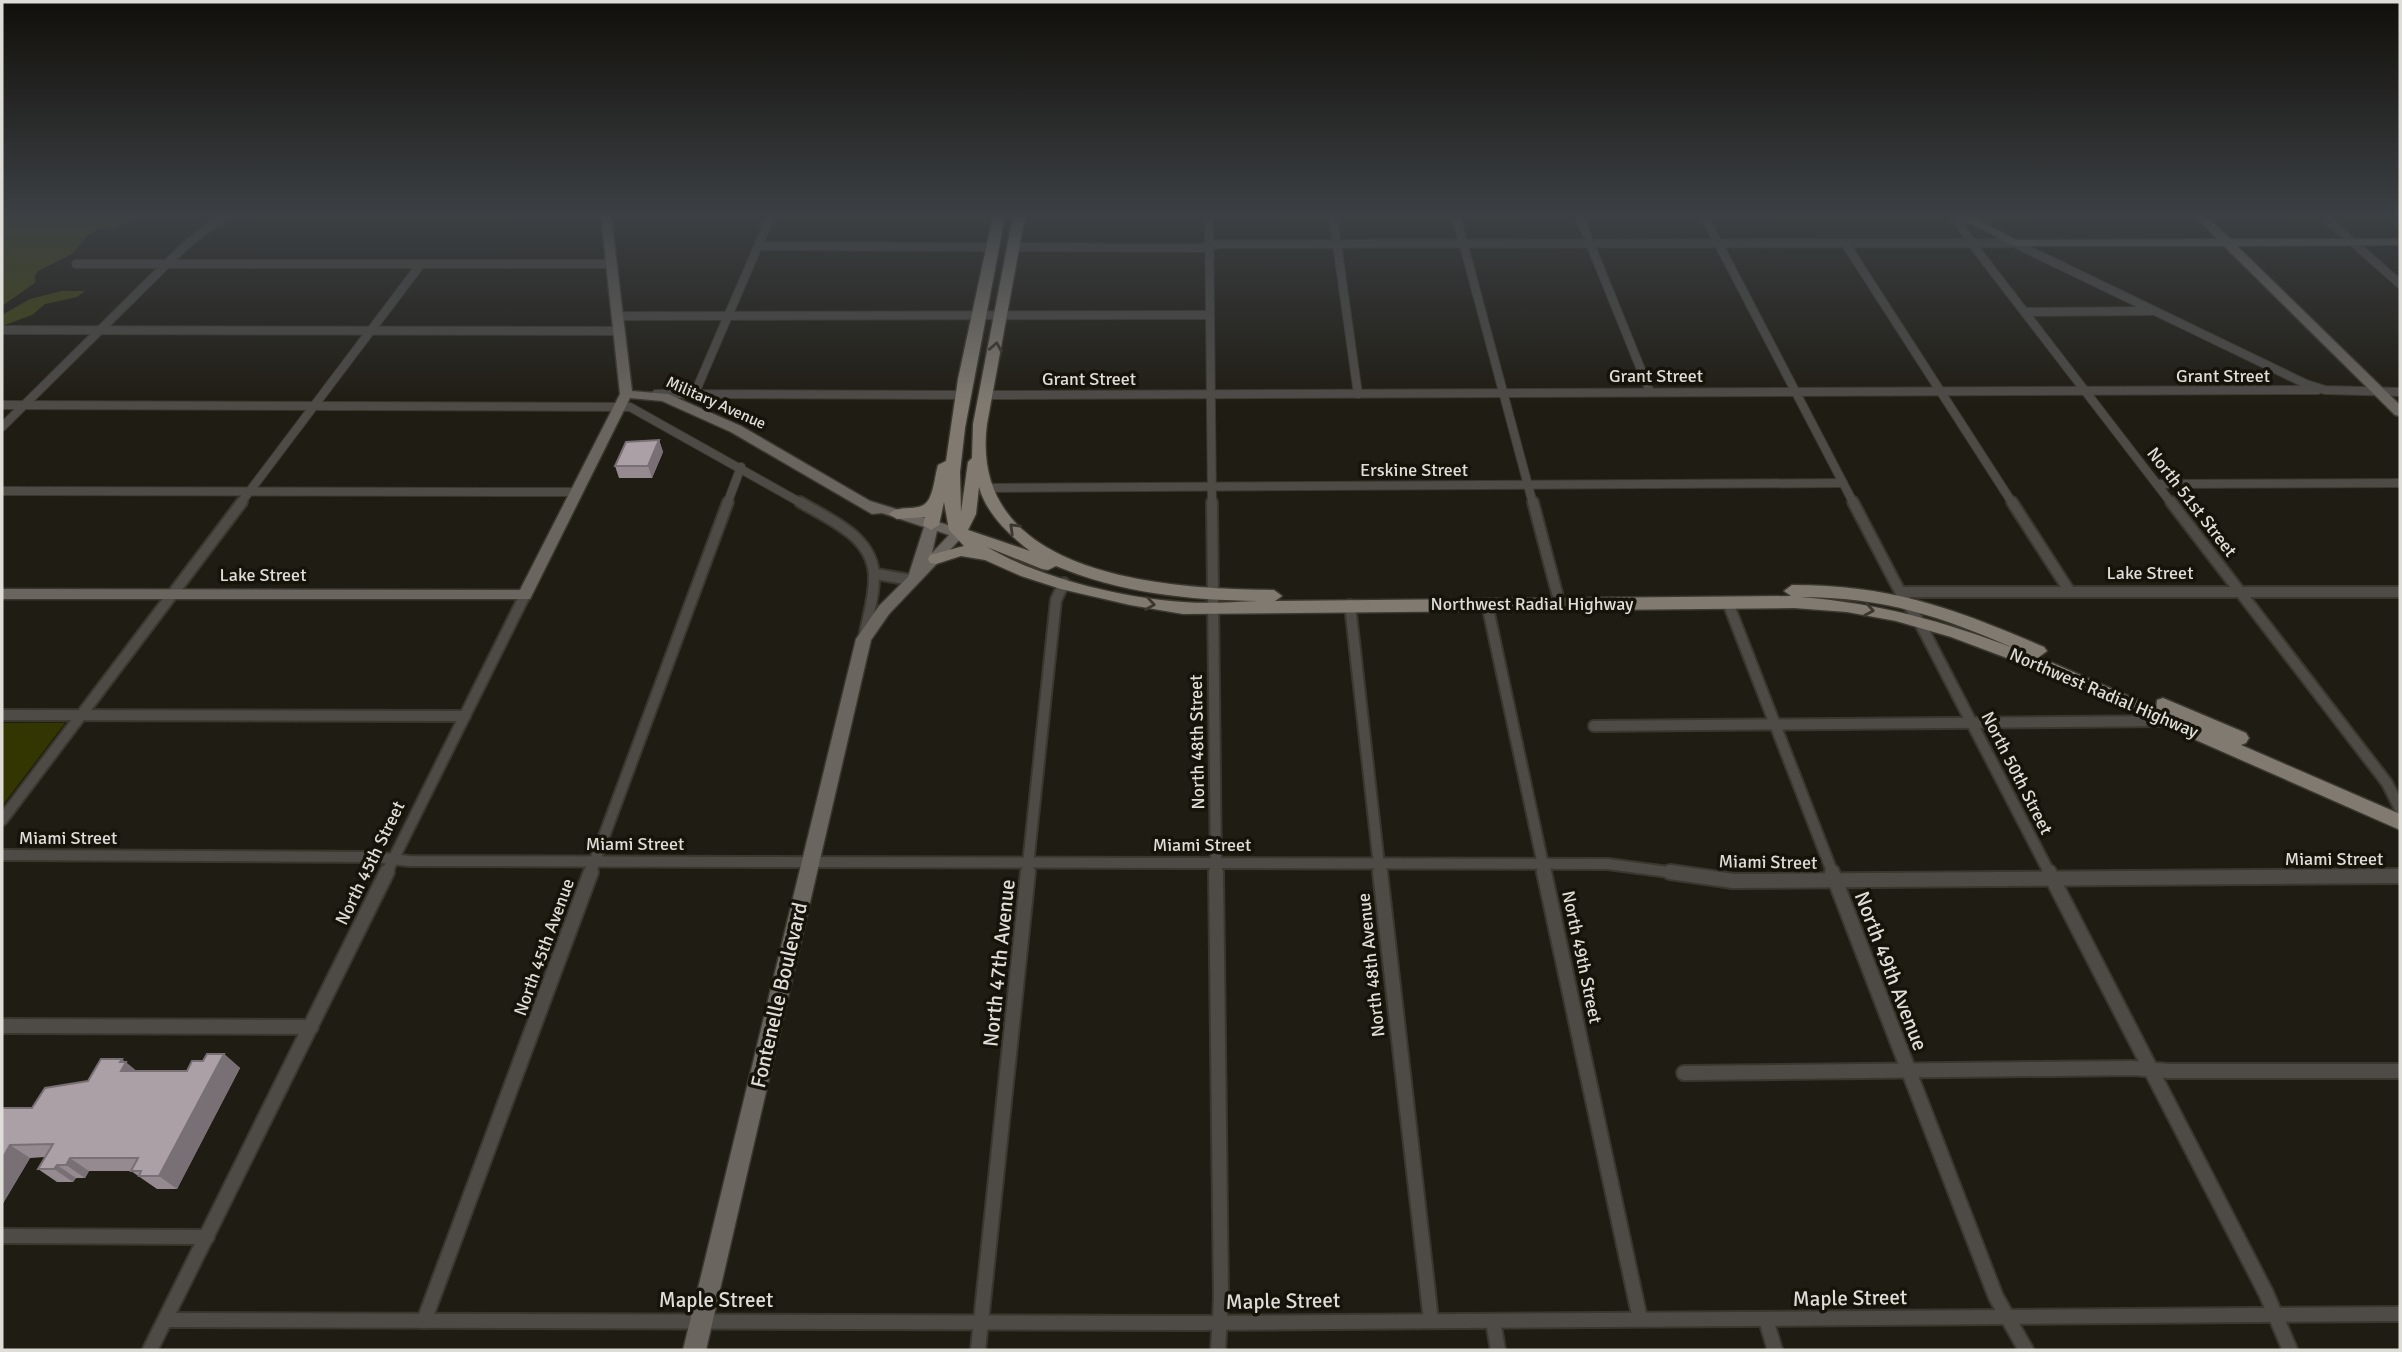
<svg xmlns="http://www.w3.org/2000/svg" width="2402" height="1352" viewBox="0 0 2402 1352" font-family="Signika,sans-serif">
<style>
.green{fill:#333600}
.forest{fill:#444810}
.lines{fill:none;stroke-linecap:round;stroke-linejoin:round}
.street-far2-casing{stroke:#3a372e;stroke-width:10}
.street-far1-casing{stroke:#3a372e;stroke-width:14}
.street-casing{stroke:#3a372e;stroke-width:18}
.secondary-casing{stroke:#3a372e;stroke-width:3}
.primary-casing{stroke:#3a372e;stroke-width:3}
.street-far2{stroke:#4e4b47;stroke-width:8}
.street-far1{stroke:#4e4b47;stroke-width:10}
.street{stroke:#4e4b47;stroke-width:14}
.secondary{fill:#6a655f;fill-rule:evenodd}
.primary{fill:#807a71;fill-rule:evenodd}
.wall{fill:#948a90}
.shaded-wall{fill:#787075}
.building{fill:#aca0a7;stroke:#787075;stroke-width:2}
.oneway{stroke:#3b372e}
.labels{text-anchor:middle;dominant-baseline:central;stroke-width:7;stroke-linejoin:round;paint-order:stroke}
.far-street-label{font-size:16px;fill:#dfddd7;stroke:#16130a}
.street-label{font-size:18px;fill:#dfddd7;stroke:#16130a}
.near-street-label{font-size:21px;fill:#dfddd7;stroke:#16130a}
</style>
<rect width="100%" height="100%" fill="#1f1c13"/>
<!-- green -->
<polygon class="green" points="2,723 65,723 2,806"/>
<!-- forest -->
<g class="forest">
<polygon points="2,216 136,216 116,228 98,229 88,235 72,254 38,271 34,277 36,282 2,306"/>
<polygon points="62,291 85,291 77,297 45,304 32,315 2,326 2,315 30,299"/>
</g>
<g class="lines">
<!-- street-far2 casing -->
<g class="street-far2-casing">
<g id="street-far2">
<polyline points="1209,216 1212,504"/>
<polyline points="1333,216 1358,394"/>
<polyline points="1456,216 1533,504"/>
<polyline points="1579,216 1650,392"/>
<polyline points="1704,216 1854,504"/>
<polyline points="1954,216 1976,249 2172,504"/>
<polyline points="2323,216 2400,284"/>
<polyline points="1845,243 2013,504"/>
<polyline points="759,246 993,247"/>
<polyline points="1014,247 1201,248 1219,244 2014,243 2306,384 2325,390 2400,392"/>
<polyline points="76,264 611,264"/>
<polyline points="2025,312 2152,311"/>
<polyline points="617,316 1210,315"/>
<polyline points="2,330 618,331"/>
<polyline points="656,394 963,395"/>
<polyline points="694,395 771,216"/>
<polyline points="987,395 2318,390"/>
<polyline points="2,405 630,407 803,504"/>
<polyline points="2,427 187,244 224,216"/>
<polyline points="2158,484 2400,483"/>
<polyline points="985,488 1843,483"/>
<polyline points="2,491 576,492"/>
<polyline points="240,504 421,264"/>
<polyline points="727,504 741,467"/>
</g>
</g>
<!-- street-far1 casing -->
<g class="street-far1-casing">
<g id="street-far1">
<path d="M 800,502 C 830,520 875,537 874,579 C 874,599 867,619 864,638"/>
<polyline points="1212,502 1216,874"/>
<polyline points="1533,502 1557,593"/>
<polyline points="1853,502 1897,586 1922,627 2050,874"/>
<polyline points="2012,502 2070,592"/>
<polyline points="2171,502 2387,783 2400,809"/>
<polyline points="876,574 911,580"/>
<polyline points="1900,592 2400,592"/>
<polyline points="1728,603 1833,874"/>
<polyline points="1487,604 1545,874"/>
<polyline points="1350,605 1380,874"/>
<polyline points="2,715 465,716"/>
<polyline points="1594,726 2165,721"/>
<polyline points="2,820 242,502"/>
<polyline points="2,855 374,857 409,861 1608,864 1683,874"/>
<polyline points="386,874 525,595"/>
<polyline points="590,874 728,502"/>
<polyline points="1027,874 1056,600 1064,583"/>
</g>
</g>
<!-- street casing -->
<g class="street-casing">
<g id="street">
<polyline points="1216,872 1221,1299 1218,1350"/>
<polyline points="1380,872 1431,1320"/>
<polyline points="1544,872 1640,1319"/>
<polyline points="1670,872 1733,881 2400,876"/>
<polyline points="1832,872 1996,1297 2026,1350"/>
<polyline points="2049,872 2266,1293 2290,1350"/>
<polyline points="2,1026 311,1027"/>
<polyline points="1684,1073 2133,1068 2168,1071 2400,1071"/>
<polyline points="2,1236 207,1237"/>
<polyline points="166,1320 1199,1323 2400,1314"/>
<polyline points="1766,1320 1775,1350"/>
<polyline points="424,1321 591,872"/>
<polyline points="1493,1321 1498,1350"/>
<polyline points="150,1350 387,872"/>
<polyline points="978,1350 1028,872"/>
</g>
</g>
<!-- secondary casing -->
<g class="secondary-casing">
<g id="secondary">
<path d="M 601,216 L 611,216 L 632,391 L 668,394 L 741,426 L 870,501 L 964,530 L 966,533 L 889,614 L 871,640 L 706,1350 L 683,1350 L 856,639 L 879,606 L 908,577 L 924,527 L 882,513 L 872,514 L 731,432 L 662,401 L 630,398 L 530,599 L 2,599 L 2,589 L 520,590 L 620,394 ZM 937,531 L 949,535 L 932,553 Z"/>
<polygon points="1957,216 1971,216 2016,240 2217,239 2195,216 2206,216 2230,239 2400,239 2400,245 2237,246 2400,405 2400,416 2395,415 2224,246 2014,246"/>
</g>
</g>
<!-- primary casing -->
<g class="primary-casing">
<path id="primary" d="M 993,216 L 1005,216 L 965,428 L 960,472 L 961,512 L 968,462 L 972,458 L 973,424 L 1013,216 L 1025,216 L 987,424 C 967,578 1169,589 1274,590 L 1282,596 L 1275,601 L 1791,596 L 1784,591 L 1792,585 C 1892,585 1953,608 2044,647 L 2047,651 L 2039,657 L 2156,708 L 2157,700 L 2163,698 L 2246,733 L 2249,738 L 2246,743 L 2241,745 L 2400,814 L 2400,830 L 2028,666 L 1951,637 L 1896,621 L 1847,612 L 1794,608 L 1183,614 L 1130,605 L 1061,589 L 1021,576 L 985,560 L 961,556 L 936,564 L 930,563 L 928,559 L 930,555 L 964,546 L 949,530 L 944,502 L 939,525 L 931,530 L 923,525 L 925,517 L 897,519 L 889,514 C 900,503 921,514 929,499 C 934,490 935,475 938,465 L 946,461 L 958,379 ZM 979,487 C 986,513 1009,535 1030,551 L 968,530 L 976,514 ZM 987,547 L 1042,569 L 1048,570 L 1056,566 C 1121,593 1188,600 1258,601 C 1233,602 1208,604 1183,602 C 1122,598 1040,578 987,547 ZM 1800,597 C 1884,597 1940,616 2016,649 C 1943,621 1878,603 1800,597 Z"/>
</g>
<!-- street-far2 -->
<use href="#street-far2" class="street-far2"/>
<!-- street-far1 -->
<use href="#street-far1" class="street-far1"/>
<!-- street -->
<use href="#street" class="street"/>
<!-- secondary -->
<use href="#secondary" class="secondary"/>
<!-- primary -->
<use href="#primary" class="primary"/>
</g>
<!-- wall -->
<g class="wall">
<polygon points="659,440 663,452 652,478 619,478 615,466"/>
<polygon points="224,1054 240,1068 177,1189 157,1189 131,1171 89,1171 85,1178 76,1178 73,1182 57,1182 38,1169 45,1157 30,1158 2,1205 2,1108 32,1108 88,1081 137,1071 187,1071 203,1061"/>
</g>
<!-- shaded-wall -->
<g class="shaded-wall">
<polygon points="659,440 663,452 652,478 648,466"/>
<polygon points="224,1054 240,1068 177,1189 159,1176"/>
<polygon points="122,1059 143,1076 121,1071 120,1062"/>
<polygon points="10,1145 30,1158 2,1205 2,1159"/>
<polygon points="70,1158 89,1171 85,1178 66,1165"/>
<polygon points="57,1165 76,1178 73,1182 54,1169"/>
</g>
<!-- building -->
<g class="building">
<polygon points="659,440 648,466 615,466 626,442"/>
<polygon points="207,1054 224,1054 159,1176 139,1176 141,1171 131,1171 138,1158 70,1158 66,1165 57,1165 54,1169 38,1169 53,1144 10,1145 2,1159 2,1108 32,1108 45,1088 88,1081 101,1059 122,1059 120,1062 126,1062 121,1071 187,1071 192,1061 203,1061"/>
</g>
<!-- one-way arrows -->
<defs><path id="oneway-chevron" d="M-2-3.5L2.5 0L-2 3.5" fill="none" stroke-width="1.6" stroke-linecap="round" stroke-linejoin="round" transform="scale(1.75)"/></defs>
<g class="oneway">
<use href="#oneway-chevron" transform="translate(996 347) rotate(-80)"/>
<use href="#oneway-chevron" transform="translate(1014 528) rotate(-136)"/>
<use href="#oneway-chevron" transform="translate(1150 604) rotate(9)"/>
<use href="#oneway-chevron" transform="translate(1869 610) rotate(10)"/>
</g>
<!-- sky -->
<linearGradient id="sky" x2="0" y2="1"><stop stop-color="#110f0a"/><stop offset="0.53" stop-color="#3c4044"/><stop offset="1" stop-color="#3c4044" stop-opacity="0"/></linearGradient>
<rect width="2402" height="406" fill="url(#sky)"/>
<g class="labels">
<!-- far-street labels -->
<g class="far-street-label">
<text transform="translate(716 403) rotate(24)">Military Avenue</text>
</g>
<!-- street labels -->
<g class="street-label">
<text x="1656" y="376">Grant Street</text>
<text x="2223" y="376">Grant Street</text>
<text x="1089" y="379">Grant Street</text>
<text x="1414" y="470">Erskine Street</text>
<text transform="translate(2192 502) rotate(52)">North 51st Street</text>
<text x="2150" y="573">Lake Street</text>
<text x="263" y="575">Lake Street</text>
<text x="1532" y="604">Northwest Radial Highway</text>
<text transform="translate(2104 693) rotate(23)">Northwest Radial Highway</text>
<text transform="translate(1197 742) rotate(-91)">North 48th Street</text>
<text transform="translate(2017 773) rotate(63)">North 50th Street</text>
<text x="68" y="838">Miami Street</text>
<text x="635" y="844">Miami Street</text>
<text x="1202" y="845">Miami Street</text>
<text x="2334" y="859">Miami Street</text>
<text transform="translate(1768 862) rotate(1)">Miami Street</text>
<text transform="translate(370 863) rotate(-64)">North 45th Street</text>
<text transform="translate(544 947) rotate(-70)">North 45th Avenue</text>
<text transform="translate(1582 957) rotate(78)">North 49th Street</text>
<text transform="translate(1371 965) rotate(-96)">North 48th Avenue</text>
</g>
<!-- near-street labels -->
<g class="near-street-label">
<text transform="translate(999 963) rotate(-84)">North 47th Avenue</text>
<text transform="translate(1891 971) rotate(69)">North 49th Avenue</text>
<text transform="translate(779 995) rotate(-77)">Fontenelle Boulevard</text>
<text transform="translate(1850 1298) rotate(-1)">Maple Street</text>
<text x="716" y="1300">Maple Street</text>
<text transform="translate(1283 1301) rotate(-1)">Maple Street</text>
</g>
</g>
<!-- border -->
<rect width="2402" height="1352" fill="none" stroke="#dfddd7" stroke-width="7"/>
</svg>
